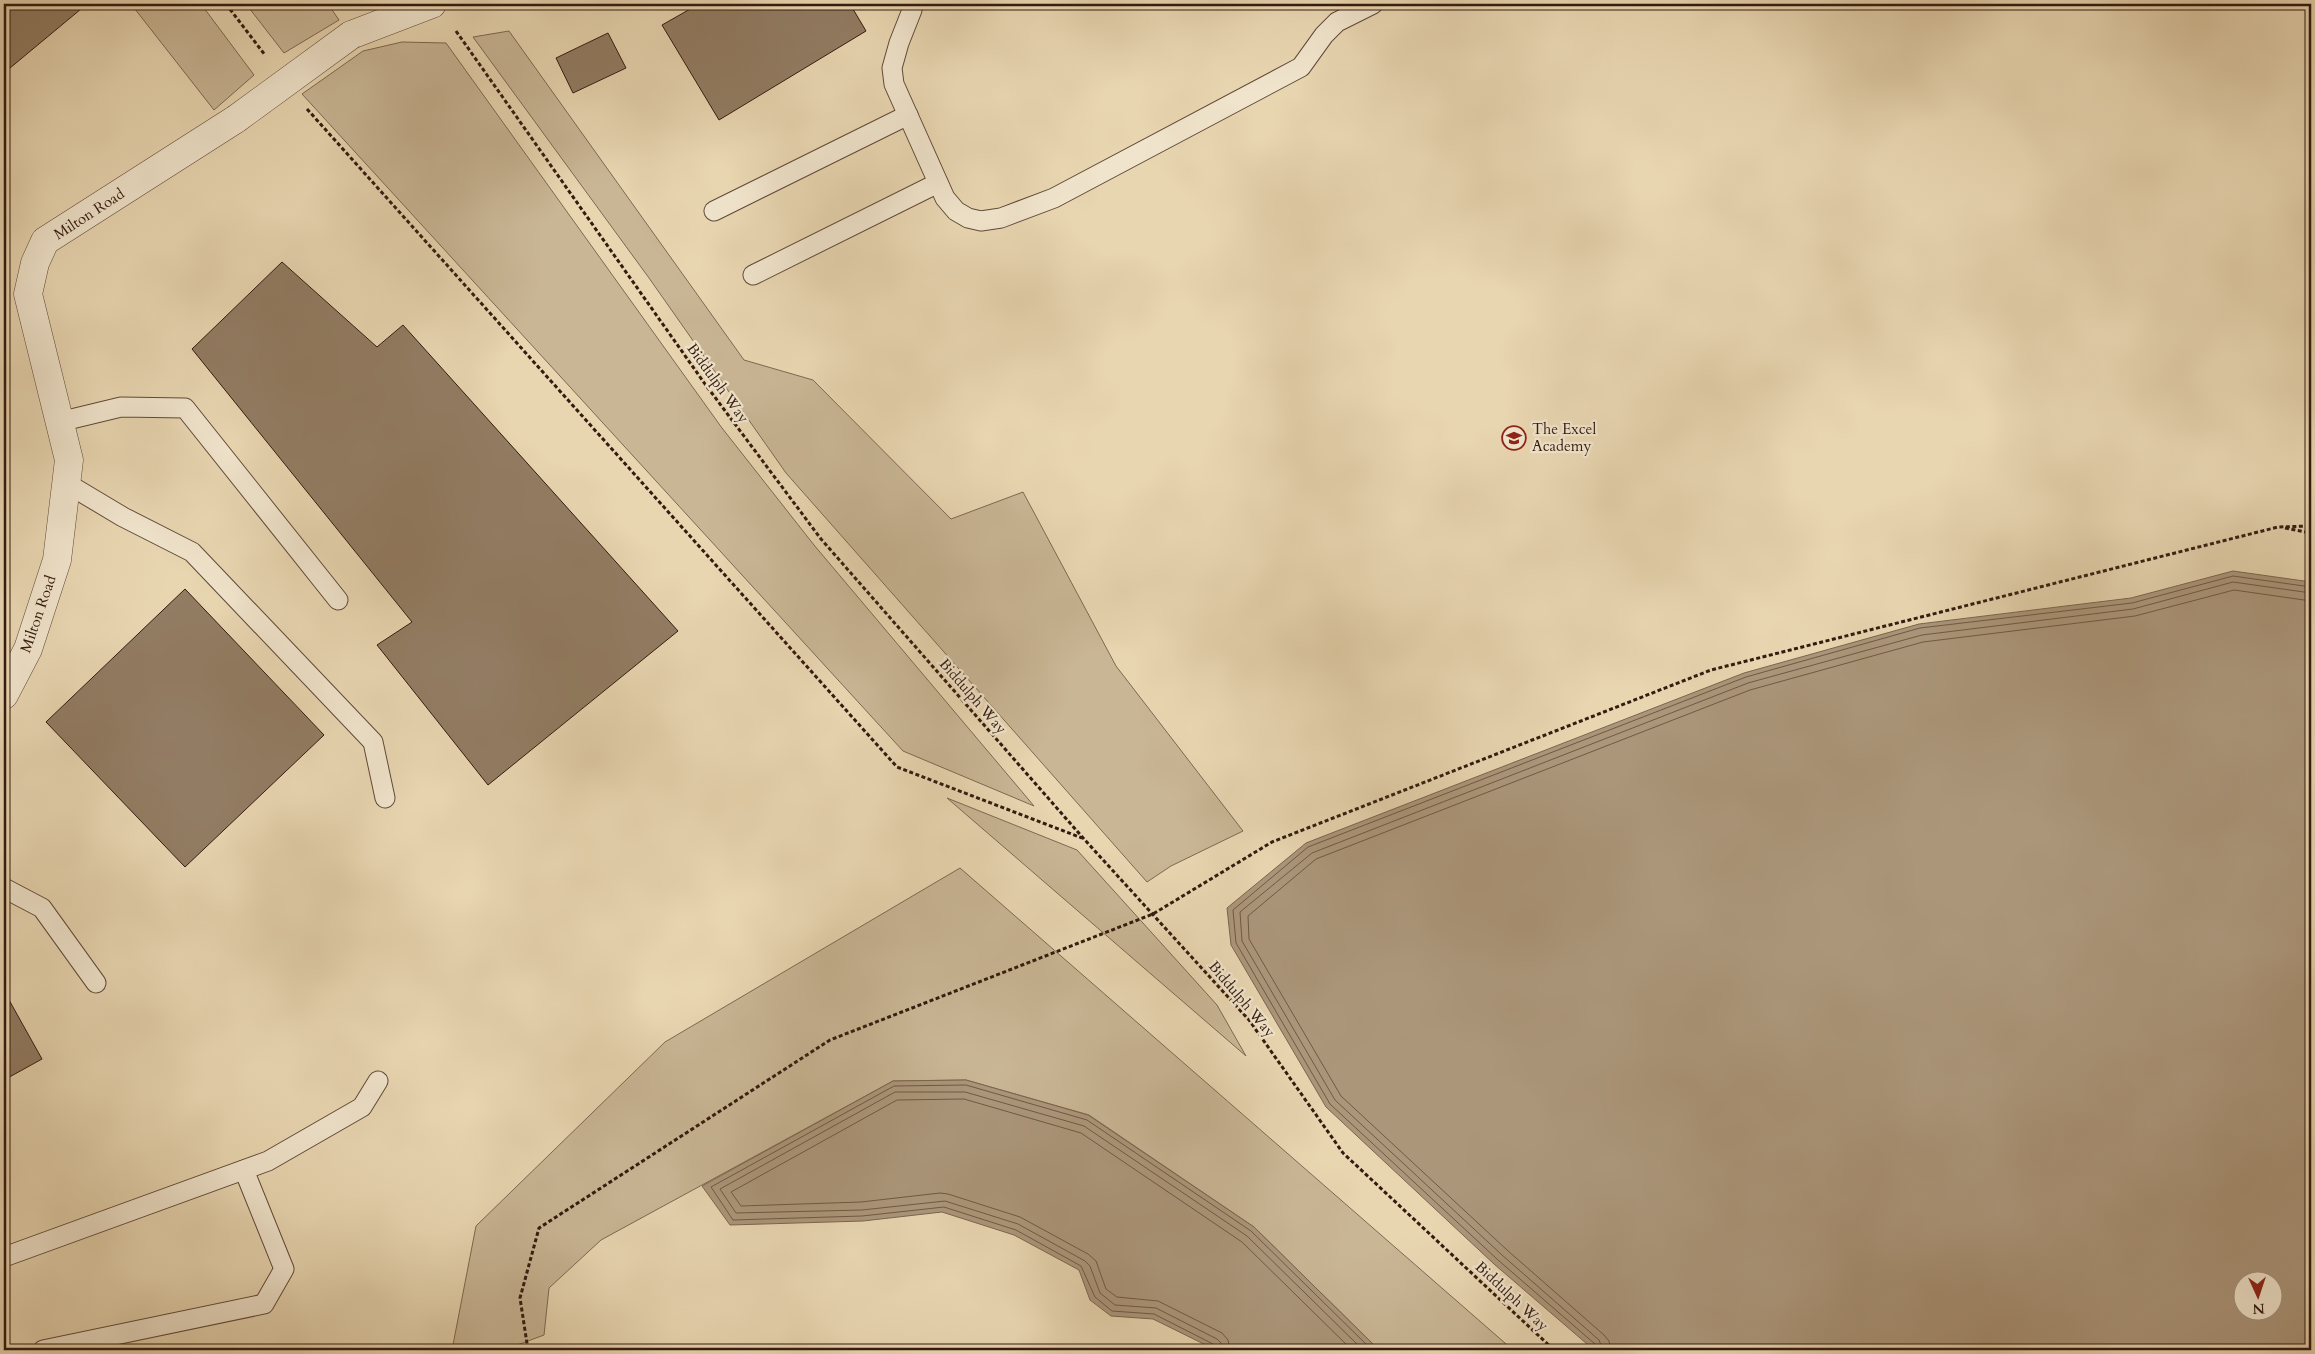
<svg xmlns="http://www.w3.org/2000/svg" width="2315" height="1354" viewBox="0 0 2315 1354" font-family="Cardo,serif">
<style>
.green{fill:#c9b695;stroke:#7e6852}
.water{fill:#ab967a;stroke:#7b644f;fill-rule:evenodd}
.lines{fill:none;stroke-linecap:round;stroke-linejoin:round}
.shore{stroke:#705844;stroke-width:1}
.building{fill:#927c63;stroke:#341a0f}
.service-casing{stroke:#614938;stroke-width:21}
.tertiary-casing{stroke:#614938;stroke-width:29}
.path{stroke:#341a0f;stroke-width:3;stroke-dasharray:4 2.5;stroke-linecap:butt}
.service{stroke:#f0e4cc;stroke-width:19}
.tertiary{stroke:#f0e4cc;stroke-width:28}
.tertiary-bridge-casing{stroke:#614938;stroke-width:29;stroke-linecap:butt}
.tertiary-bridge{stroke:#f0e4cc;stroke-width:28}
.labels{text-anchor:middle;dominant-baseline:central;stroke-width:4.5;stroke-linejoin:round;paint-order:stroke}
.street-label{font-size:15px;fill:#341a0f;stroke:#f0e4cc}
.poi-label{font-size:15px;fill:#341a0f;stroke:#f0e4cc;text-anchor:start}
</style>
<rect width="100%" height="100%" fill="#e8d6b1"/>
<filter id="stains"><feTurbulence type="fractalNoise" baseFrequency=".004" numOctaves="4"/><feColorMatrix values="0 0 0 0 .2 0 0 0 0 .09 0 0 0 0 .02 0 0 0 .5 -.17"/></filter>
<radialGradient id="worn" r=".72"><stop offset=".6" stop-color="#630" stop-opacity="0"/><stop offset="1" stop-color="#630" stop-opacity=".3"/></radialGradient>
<!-- green -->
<g class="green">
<polygon points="131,4 201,4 254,75 214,110"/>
<polygon points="246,4 328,4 339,20 284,53"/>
<polygon points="509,31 744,360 813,380 951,519 1023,492 1116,666 1243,831 1171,866 1147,882 786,473 649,278 473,37"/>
<polygon points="402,42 446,43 722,428 814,545 1034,806 903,751 302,94 363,51"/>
<polygon points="947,798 1077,850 1217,1005 1246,1056"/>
<polygon points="960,868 1513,1350 1379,1350 1254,1227 1089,1115 966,1080 893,1081 601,1240 549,1288 544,1335 504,1350 452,1350 476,1226 665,1042"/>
</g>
<!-- water -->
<g class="water">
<path d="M 2233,571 L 2311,582 L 2311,1350 L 1594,1350 L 1494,1264 L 1326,1107 L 1231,945 L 1227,908 L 1306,843 L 1744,673 L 1919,624 L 2131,598 ZM 2242,1282 L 2272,1282 L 2272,1312 L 2242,1312 Z"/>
<polygon points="966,1080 1088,1115 1254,1227 1379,1350 1216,1350 1153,1319 1111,1316 1090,1300 1079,1270 1014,1235 942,1212 863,1221 730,1225 702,1186 893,1081"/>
</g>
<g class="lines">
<!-- shore -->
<g class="shore">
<polyline points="1216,1350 1213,1344 1154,1314 1112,1311 1095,1297 1081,1266 1016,1230 944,1207 862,1216 733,1220 711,1187 894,1086 966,1085 1087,1120 1251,1231 1372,1350"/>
<polyline points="1223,1350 1221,1343 1217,1339 1156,1308 1115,1305 1100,1293 1090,1266 1085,1261 1018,1224 945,1201 862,1210 736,1213 720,1189 895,1092 965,1092 1084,1126 1247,1236 1363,1350"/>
<polyline points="1230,1350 1228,1340 1222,1333 1158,1301 1117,1297 1106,1289 1096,1261 1088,1254 1020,1217 948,1194 940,1193 861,1202 741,1206 731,1192 897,1100 964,1099 1081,1133 1242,1242 1352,1350"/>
<polyline points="1597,1350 1595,1344 1498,1260 1330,1104 1236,943 1233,910 1308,847 1746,677 1920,628 2132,603 2233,576 2311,587"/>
<polyline points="1603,1350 1599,1340 1502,1255 1335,1100 1242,941 1240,912 1312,853 1748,683 1922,635 2133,609 2233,582 2311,593"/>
<polyline points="1611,1350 1609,1341 1604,1335 1507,1250 1341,1096 1249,939 1248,916 1316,859 1750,690 1923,642 2135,616 2234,590 2311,601"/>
</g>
</g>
<!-- building -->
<g class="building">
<polygon points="4,4 87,4 4,73"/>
<polygon points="699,4 850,4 866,31 719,120 662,25"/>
<polygon points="608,33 626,68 573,93 556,58"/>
<polygon points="282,262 377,347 403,325 678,631 488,785 377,645 412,622 192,349"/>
<polygon points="185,589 324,735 185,867 46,722"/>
<polygon points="4,991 42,1059 4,1080"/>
</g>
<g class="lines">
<!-- service casing -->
<g class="service-casing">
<g id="service">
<polyline points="911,4 912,10 899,43 892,68 894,84 945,198 956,211 968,218 981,221 1001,218 1054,198 1301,67 1324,35 1337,22 1373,4"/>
<polyline points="714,211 908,115"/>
<polyline points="753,275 938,183"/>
<polyline points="59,422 121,407 185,408 338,600"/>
<polyline points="66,483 123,517 192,552 373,742 385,798"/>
<polyline points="4,888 42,908 96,983"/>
<polyline points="4,1257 268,1161 362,1107 378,1081"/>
<polyline points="43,1350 264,1304 284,1269 244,1170"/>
</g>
</g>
<!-- tertiary casing -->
<g class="tertiary-casing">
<g id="tertiary">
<polyline points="351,35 432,4"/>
<polyline points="4,695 28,649 57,560 69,460 28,294 35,263 45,241 236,119"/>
</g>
</g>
<!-- path -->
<g class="path">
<polyline points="226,4 265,55"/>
<polyline points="456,31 705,384 821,539 1084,839 1249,1020 1343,1153 1554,1350"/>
<polyline points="307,109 897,767 1082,838"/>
<polyline points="2285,528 2311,533"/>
<polyline points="528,1350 520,1298 539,1228 830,1040 1153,914 1272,842 1711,670 2278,527 2311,526"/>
</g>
<!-- service -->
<use href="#service" class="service"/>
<!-- tertiary -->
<use href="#tertiary" class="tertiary"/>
<!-- tertiary-bridge casing -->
<g class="tertiary-bridge-casing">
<polyline id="tertiary-bridge" points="236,119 351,35"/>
</g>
<!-- tertiary-bridge -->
<use href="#tertiary-bridge" class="tertiary-bridge"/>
</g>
<!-- icons -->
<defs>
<g id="school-ring" transform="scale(1.25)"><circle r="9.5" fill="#f0e4cc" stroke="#8f2418" stroke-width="1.5"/><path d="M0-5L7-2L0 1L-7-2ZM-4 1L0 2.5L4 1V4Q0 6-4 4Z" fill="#8f2418"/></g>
</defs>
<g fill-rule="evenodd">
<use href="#school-ring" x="1514" y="438"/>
</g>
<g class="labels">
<!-- street labels -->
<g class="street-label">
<text transform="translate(89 214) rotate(-33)">Milton Road</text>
<text transform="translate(718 383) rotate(54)">Biddulph Way</text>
<text transform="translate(38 614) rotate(-71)">Milton Road</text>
<text transform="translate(973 696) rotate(49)">Biddulph Way</text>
<text transform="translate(1242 999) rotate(50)">Biddulph Way</text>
<text transform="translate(1512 1296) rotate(43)">Biddulph Way</text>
</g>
<!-- poi labels -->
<g class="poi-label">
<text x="1532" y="429">The Excel<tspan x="1532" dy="17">Academy</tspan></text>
</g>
</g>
<!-- margin -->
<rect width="2315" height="1354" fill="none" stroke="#e8d6b1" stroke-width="20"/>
<rect x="5" y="5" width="2305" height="1344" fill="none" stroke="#341a0f" stroke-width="2.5"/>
<rect x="10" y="10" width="2295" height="1334" fill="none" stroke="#341a0f"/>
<!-- north arrow -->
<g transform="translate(2258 1296) rotate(177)"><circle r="24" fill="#f0e4cc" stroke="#a59380"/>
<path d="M0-4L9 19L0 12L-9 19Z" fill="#8f2418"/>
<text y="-8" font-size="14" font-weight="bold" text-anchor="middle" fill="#341a0f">N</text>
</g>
<rect width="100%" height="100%" filter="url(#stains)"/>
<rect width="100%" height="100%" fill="url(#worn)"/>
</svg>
